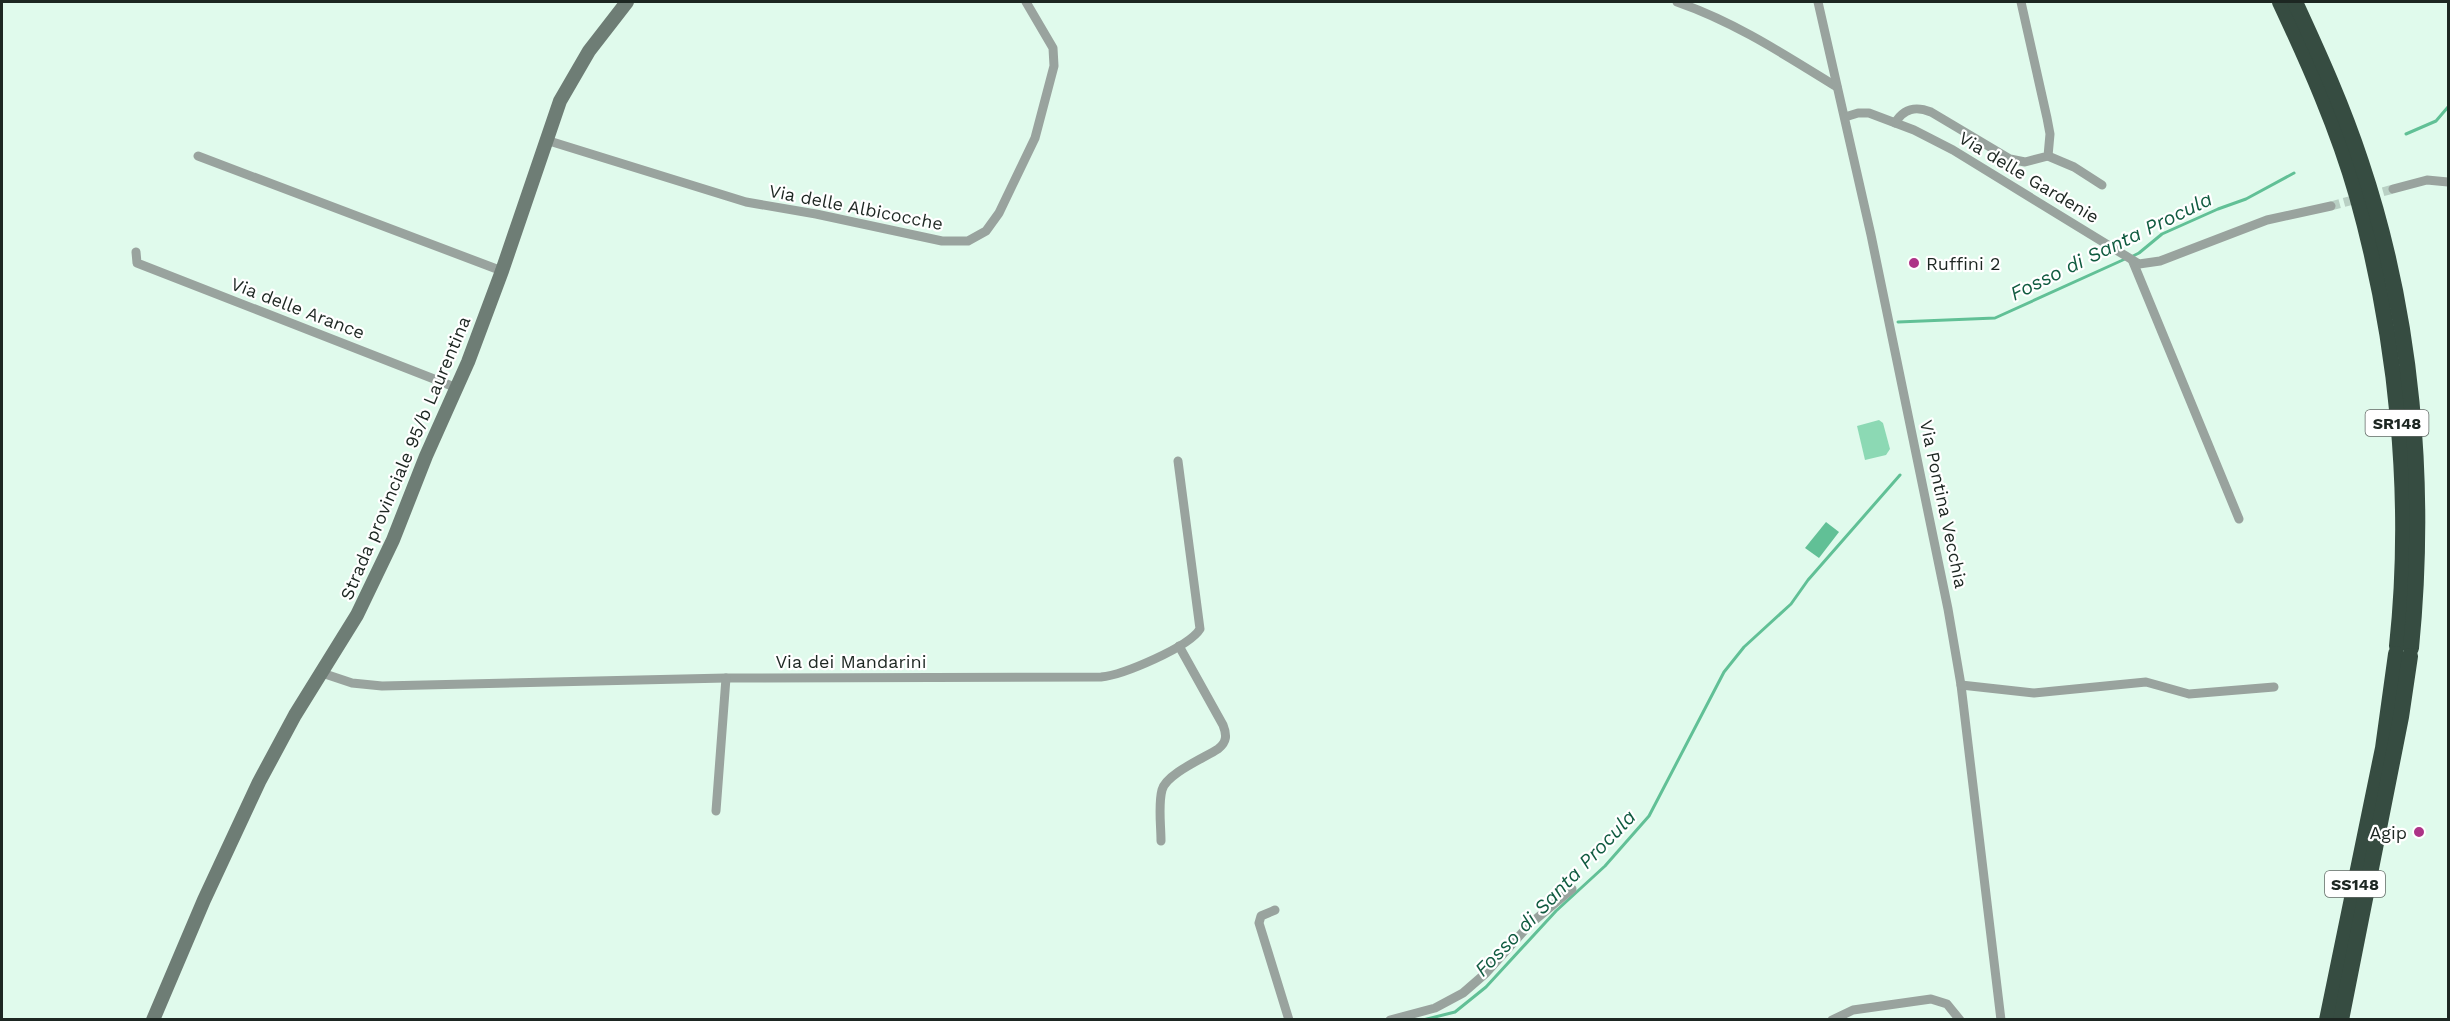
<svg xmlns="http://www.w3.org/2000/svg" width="2450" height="1021" viewBox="0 0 2450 1021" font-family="'Work Sans',sans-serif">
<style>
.green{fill:#8cd9b4}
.water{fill:#61c096}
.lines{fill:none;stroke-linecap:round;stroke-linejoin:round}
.stream{stroke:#61c096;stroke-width:3}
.street-tunnel{stroke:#b9d0c4;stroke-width:9;stroke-dasharray:9 4.5;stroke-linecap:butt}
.street{stroke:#99a39e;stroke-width:9}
.secondary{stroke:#6e7d75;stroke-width:14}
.highway{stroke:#364c41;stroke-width:16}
.poi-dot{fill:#ad3387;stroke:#fff;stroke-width:2}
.labels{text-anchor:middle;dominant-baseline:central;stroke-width:4.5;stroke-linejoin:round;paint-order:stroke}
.shield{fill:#fff;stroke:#616864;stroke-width:1.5}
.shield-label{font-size:16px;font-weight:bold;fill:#1d2722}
.street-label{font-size:18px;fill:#1d2722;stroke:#fff}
.poi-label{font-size:18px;fill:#1d2722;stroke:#fff;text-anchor:start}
.water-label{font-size:20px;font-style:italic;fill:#105b40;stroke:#fff}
</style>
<rect width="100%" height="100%" fill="#e0faec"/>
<!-- green -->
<polygon class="green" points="1879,420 1883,423 1890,449 1886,455 1865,460 1857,426"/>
<!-- water -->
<polygon class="water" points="1826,522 1839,532 1819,558 1805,548"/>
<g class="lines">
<!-- stream -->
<g class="stream">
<polyline points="2406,134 2436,121 2448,107"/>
<polyline points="2131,257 2139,253 2162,234 2218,209 2246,199 2294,173"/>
<polyline points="1898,322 1995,318 2125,259"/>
<polyline points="1423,1020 1455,1012 1486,987 1556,911 1605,866 1649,816 1724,672 1744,647 1791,604 1808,580 1900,475"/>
</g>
<!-- street-tunnel -->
<polyline class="street-tunnel" points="2331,206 2393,189"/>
<!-- street -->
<g class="street">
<path d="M 1677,2 C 1735,22 1785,55 1837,87"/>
<polyline points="1818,2 1871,235 1948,609 1961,685 2001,1020"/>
<polyline points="1845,117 1858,113 1869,113 1914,130 1953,150 2139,264 2160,261 2267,220 2331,206"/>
<path d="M 1895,123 C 1904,108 1916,106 1931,112 L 2010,159 L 2025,162 L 2048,156 L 2050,134 L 2047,118 L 2021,2"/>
<polyline points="546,140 746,202 816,214 942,241 968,241 986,231 999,213 1035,138 1054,66 1053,48 1026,2"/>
<polyline points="198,156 502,271"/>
<polyline points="2048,156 2074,167 2102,185"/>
<polyline points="2393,189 2427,180 2448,182"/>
<polyline points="136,252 137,263 457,388"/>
<polyline points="2133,262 2239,519"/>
<path d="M 322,673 L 352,683 L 382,686 L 726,678 L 1101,677 C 1123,675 1189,647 1200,629 L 1178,461"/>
<polyline points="1961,685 2034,693 2146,682 2189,694 2274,687"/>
<polyline points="716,811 726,678"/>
<path d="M 1161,841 C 1161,825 1158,805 1162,790 C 1166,774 1204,758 1218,749 C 1227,742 1227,735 1223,725 L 1179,646"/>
<polyline points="1275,910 1261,916 1259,923 1289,1020"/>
<polyline points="1390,1020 1435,1008 1463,993 1486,973 1530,924 1572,889"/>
<polyline points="1832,1020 1853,1010 1931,999 1947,1004 1960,1020"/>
</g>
<!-- secondary -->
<polyline class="secondary" points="153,1020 204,900 259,782 295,715 357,615 393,540 426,456 468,362 502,271 560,101 589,51 627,2"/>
<!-- highway -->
<g class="highway">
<path d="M 2280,2 C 2309,64 2338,129 2357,196 C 2397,339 2413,497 2397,646"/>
<path d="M 2295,2 C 2319,54 2343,107 2361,162 C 2413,317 2427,486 2411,648"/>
<polyline points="2327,1020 2383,748 2396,654"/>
<polyline points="2341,1020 2401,717 2410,656"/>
</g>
</g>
<!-- markers -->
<g class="poi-dot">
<circle cx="1914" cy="263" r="6"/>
<circle cx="2419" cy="832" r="6"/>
</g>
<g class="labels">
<!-- shield labels -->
<g class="shield">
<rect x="2365.5" y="410" width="63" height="26" rx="4.5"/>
<rect x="2325" y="871" width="60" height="26" rx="4.5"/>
</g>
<g class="shield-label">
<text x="2397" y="423">SR148</text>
<text x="2355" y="884">SS148</text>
</g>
<!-- street labels -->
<g class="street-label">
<text transform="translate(2029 177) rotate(31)">Via delle Gardenie</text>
<text transform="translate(856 207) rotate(11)">Via delle Albicocche</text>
<text transform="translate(298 308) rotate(21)">Via delle Arance</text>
<text transform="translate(405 458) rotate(-67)">Strada provinciale 95/b Laurentina</text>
<text transform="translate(1944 504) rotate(78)">Via Pontina Vecchia</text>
<text x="851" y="661">Via dei Mandarini</text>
</g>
<!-- poi labels -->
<g class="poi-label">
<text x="1926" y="263">Ruffini 2</text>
<text x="2407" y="832" text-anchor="end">Agip</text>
</g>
<!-- water labels -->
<g class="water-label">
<text transform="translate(2111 246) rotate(-26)">Fosso di Santa Procula</text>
<text transform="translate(1555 893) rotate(-46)">Fosso di Santa Procula</text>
</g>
</g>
<!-- border -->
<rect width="2450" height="1021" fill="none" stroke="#1d2722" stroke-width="6"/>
</svg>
